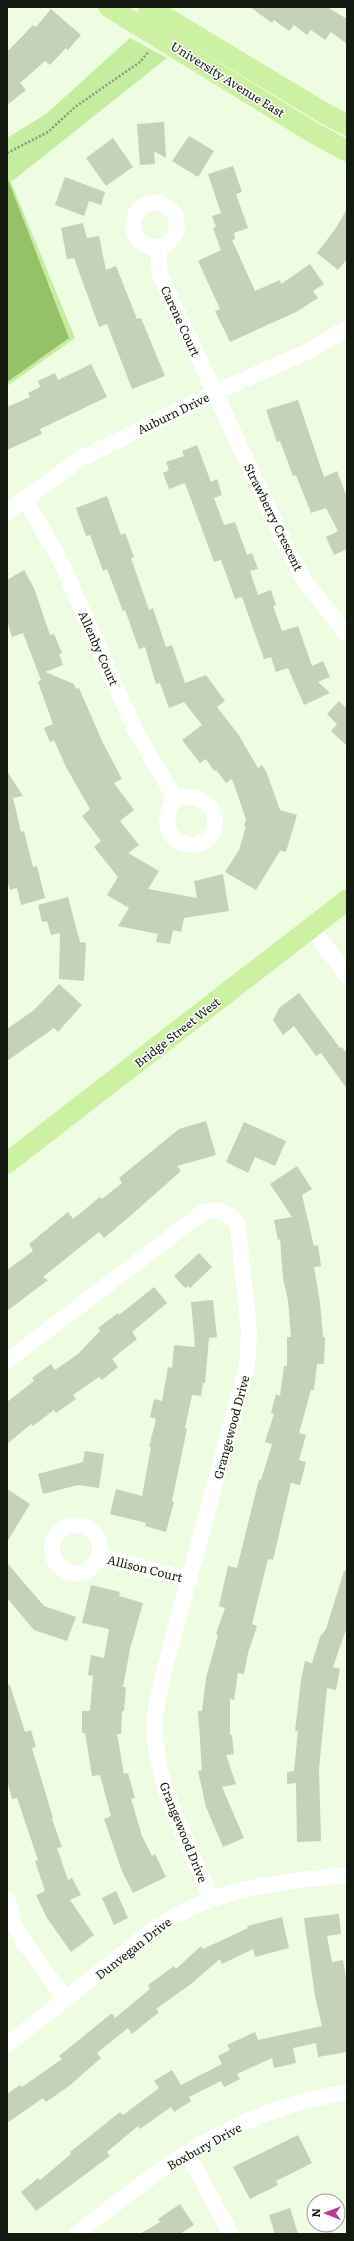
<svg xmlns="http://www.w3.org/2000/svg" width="354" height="2241" viewBox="0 0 354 2241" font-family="Literata,serif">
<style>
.green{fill:#c5ed9f}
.forest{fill:#95c168}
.building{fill:#c4d2b8}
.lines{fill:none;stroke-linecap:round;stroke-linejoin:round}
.path{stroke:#8b9583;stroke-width:2.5;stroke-dasharray:2 2;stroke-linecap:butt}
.minor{stroke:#fff;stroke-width:16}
.major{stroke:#ccf1a3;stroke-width:21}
.labels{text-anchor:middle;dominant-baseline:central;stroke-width:3;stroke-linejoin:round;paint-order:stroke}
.street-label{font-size:12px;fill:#141910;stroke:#fff}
</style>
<rect width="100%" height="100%" fill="#eefce2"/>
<!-- green -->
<polygon class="green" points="130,38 167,58 11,182 75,338 7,386 7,138 46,114"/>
<!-- forest -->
<polygon class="forest" points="7,177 69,338 7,382"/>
<!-- building -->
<g class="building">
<polygon points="250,7 327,7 347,19 347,44 331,32 325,40 311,30 307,35 294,25 289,31 274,20 272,23"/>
<polygon points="51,9 81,35 68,50 66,48 50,65 45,61 20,83 26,90 7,105 7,52 33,25 36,27"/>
<polygon points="164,122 166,158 154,151 155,164 140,165 137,124"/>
<polygon points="189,136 214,151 198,177 172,161"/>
<polygon points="113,138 133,167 106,186 86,158"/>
<polygon points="233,166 242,192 236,194 248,228 234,233 235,239 232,240 255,291 280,280 281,284 310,264 324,284 313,291 318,298 296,312 230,342 215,311 220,309 198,261 221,250 213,228 216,227 212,216 221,213 208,174"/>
<polygon points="65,177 105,192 101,205 89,201 84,216 55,205"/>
<polygon points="347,209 347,259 338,270 317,253 336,228"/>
<polygon points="83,223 87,238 99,236 106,270 116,266 137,319 141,318 165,376 132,389 107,324 99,327 74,258 67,259 61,228"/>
<polygon points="91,364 107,397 40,429 42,434 7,450 7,407 30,397 28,393 40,387 38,381 55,373 58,380"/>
<polygon points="298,400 324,477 337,471 347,497 347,549 334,555 326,537 338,531 326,508 311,513 296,475 293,476 280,441 277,442 266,410"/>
<polygon points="197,445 211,482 217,479 222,495 214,498 224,525 235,522 247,555 252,553 258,569 250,571 258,595 271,590 276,605 273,606 282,631 298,626 312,666 323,661 330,677 318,682 330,693 304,705 288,668 276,672 271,657 264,659 242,597 235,599 221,560 214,562 185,483 169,489 163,473 169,470 166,462 184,456 182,451"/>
<polygon points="107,496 121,535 125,533 134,557 131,558 149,610 153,608 166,647 172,645 185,683 206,675 225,701 217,707 238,734 258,768 262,765 266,771 280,810 297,815 286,852 280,851 256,890 225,872 239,850 246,826 244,826 246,819 232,779 226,783 216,770 214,771 206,759 200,763 182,740 202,725 184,702 169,708 160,683 156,684 145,647 139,649 125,610 123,611 107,569 103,571 90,535 86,536 76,508"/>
<polygon points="24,570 34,588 50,635 54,634 62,653 59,654 63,665 45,672 74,684 76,689 79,688 103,743 122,779 114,783 134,810 120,821 139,845 128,853 159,871 148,889 197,898 194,881 223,874 229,911 184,918 181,932 173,930 170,944 156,942 158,934 118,926 129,908 107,895 118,877 94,847 101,841 82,816 90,809 66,767 54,740 50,742 44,728 53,724 38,682 41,680 23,633 12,637 7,621 7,580"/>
<polygon points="339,701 347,709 347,746 331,731 337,724 327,714"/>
<polygon points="7,771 23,796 13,798 21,832 24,831 33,867 37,866 45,898 21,905 17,888 10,890 7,880"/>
<polygon points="68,897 80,942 86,943 84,981 59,979 60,933 51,935 47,921 42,922 38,905"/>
<polygon points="59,984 82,1005 58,1032 54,1028 7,1061 7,1029 34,1010"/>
<polygon points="299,993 340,1048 342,1047 347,1054 347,1089 321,1053 316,1056 294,1026 283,1035 273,1020 279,1008"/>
<polygon points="206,1121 216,1155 177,1166 181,1171 137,1210 104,1238 99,1232 43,1277 48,1280 7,1311 7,1270 33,1251 29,1244 68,1212 73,1219 100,1197 102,1199 122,1183 119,1178 179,1129"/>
<polygon points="244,1122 286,1141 275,1166 255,1157 248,1173 226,1162"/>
<polygon points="297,1166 312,1189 302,1195 314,1246 318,1245 321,1266 314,1267 320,1302 323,1337 325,1337 324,1364 317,1364 314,1390 311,1390 299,1433 306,1435 299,1460 306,1462 300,1485 291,1483 273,1560 268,1559 259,1595 252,1624 257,1626 248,1653 244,1674 238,1673 234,1700 230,1699 230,1735 232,1735 234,1754 226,1755 236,1784 222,1787 244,1838 223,1847 206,1807 198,1771 202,1770 198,1711 202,1711 206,1678 218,1635 216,1634 225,1608 219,1606 228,1566 237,1568 259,1479 261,1480 272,1444 265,1442 274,1414 271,1413 276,1394 280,1396 284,1366 287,1366 287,1337 291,1337 288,1300 283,1278 280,1239 278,1240 274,1220 292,1217 270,1184"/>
<polygon points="199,1253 212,1267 189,1289 189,1286 185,1288 174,1276"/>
<polygon points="154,1287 167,1303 132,1332 137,1339 112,1359 118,1367 102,1380 99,1377 73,1395 76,1399 56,1413 54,1410 33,1426 31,1424 7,1444 7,1402 34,1381 32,1378 51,1364 55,1370 78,1354 100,1331 98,1328 118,1313 119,1315"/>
<polygon points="213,1300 217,1337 209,1338 205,1383 203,1383 201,1396 192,1395 185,1428 187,1429 172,1501 174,1502 166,1532 145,1526 146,1523 110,1514 116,1489 142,1496 151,1447 149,1447 156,1419 150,1417 154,1399 162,1401 168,1367 172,1368 174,1345 195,1347 191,1302"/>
<polygon points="85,1451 104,1454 99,1488 78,1485 43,1494 38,1474 83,1462"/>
<polygon points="7,1489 30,1504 7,1542"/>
<polygon points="7,1563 44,1606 76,1617 67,1641 34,1630 7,1598"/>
<polygon points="344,1571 347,1571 347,1627 333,1667 340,1669 336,1690 327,1688 319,1769 321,1841 297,1842 296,1783 287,1784 287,1772 294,1771 298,1731 295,1731 301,1680 305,1661 312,1663 320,1637 326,1629"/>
<polygon points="91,1585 120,1592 119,1596 143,1603 130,1649 123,1687 126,1687 124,1711 122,1711 121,1734 117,1734 124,1774 128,1773 135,1798 131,1799 142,1836 152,1856 155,1854 166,1877 133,1893 122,1871 104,1819 111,1816 100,1775 92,1776 85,1733 82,1733 82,1711 90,1711 93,1676 88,1675 91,1655 104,1658 109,1629 82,1623"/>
<polygon points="7,1685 10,1685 25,1732 31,1730 36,1747 32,1748 53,1818 52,1819 62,1847 57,1848 68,1880 72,1878 81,1895 70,1900 94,1935 71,1952 47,1918 36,1895 45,1891 35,1861 38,1860 17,1798 12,1799 7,1780"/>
<polygon points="116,1891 128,1918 114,1925 102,1898"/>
<polygon points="339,1914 341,1934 327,1936 332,1962 343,1960 347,1983 347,2052 318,2057 316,2043 293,2048 296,2063 274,2068 272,2058 237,2074 240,2079 224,2087 221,2081 189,2097 191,2101 174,2112 171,2107 140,2129 138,2126 107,2152 110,2156 36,2211 21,2192 38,2178 40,2180 71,2154 70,2152 120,2112 123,2115 159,2088 154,2081 172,2070 181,2085 222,2064 218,2056 230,2050 227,2045 255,2032 258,2040 322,2026 315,1996 304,1918"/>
<polygon points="282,1917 289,1948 255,1957 253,1949 222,1964 220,1959 191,1984 156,2009 159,2012 132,2034 128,2028 97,2053 101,2058 69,2086 46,2102 43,2098 7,2123 7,2094 20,2085 22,2087 62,2059 59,2056 112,2013 115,2018 150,1989 148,1985 174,1966 176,1969 201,1946 203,1949 248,1928 247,1926"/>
<polygon points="298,2135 312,2163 276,2181 278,2185 250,2199 233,2167"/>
<polygon points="180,2204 194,2225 180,2234 140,2234 160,2222 158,2219"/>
<polygon points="290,2208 298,2234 275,2234 269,2215"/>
</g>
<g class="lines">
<!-- path -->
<polyline class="path" points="7,153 48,132 75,107 140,62 149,51"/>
<!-- minor -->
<g class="minor">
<circle cx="155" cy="225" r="22"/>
<polyline points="158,247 160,275 290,554 306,583 347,634"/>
<path d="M 25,499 L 60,560 L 136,732 L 174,796 C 171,805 167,814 167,823 C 168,841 191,851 205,841 C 221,830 217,805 199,799 C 192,796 182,797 174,796"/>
<polyline points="7,512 80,459 214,393 311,350 347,328"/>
<polyline points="312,928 347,976"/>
<path d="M 7,1361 L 203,1212 C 220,1209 229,1211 238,1225 L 249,1332 L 247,1366 L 164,1671 C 161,1687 156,1703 155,1719 C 152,1783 189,1841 211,1899"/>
<circle cx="76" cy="1549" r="24"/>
<polyline points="99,1556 190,1580"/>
<polyline points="7,1899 14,1923 22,1939 66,2000"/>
<path d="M 7,2045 L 158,1926 C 222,1886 274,1883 347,1875"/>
<polyline points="187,2153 231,2234"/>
<path d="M 77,2234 C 136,2187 198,2138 270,2112 C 295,2103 321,2097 347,2092"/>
</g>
<!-- major -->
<g class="major">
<polyline points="109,7 312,132 347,151"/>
<polyline points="148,7 324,113 347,125"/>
<polyline points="7,1163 347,900"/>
</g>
</g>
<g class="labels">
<!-- street labels -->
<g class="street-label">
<text transform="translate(228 79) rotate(32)">University Avenue East</text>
<text transform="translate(181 321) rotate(65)">Carene Court</text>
<text transform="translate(173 413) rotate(-26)">Auburn Drive</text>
<text transform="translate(274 517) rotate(64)">Strawberry Crescent</text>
<text transform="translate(99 648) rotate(66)">Allenby Court</text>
<text transform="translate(177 1032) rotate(-38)">Bridge Street West</text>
<text transform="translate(231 1427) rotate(-75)">Grangewood Drive</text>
<text transform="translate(145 1568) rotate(14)">Allison Court</text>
<text transform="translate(184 1832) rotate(68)">Grangewood Drive</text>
<text transform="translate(133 1948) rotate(-38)">Dunvegan Drive</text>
<text transform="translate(204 2146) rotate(-29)">Boxbury Drive</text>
</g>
</g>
<!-- border -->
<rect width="354" height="2241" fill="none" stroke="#141910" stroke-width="16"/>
<!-- north arrow -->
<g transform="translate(326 2213) rotate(271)"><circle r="19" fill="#ffffff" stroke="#a1a39f"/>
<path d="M0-3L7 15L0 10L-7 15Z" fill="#b53e94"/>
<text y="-6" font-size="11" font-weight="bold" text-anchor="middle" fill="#141910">N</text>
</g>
</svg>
